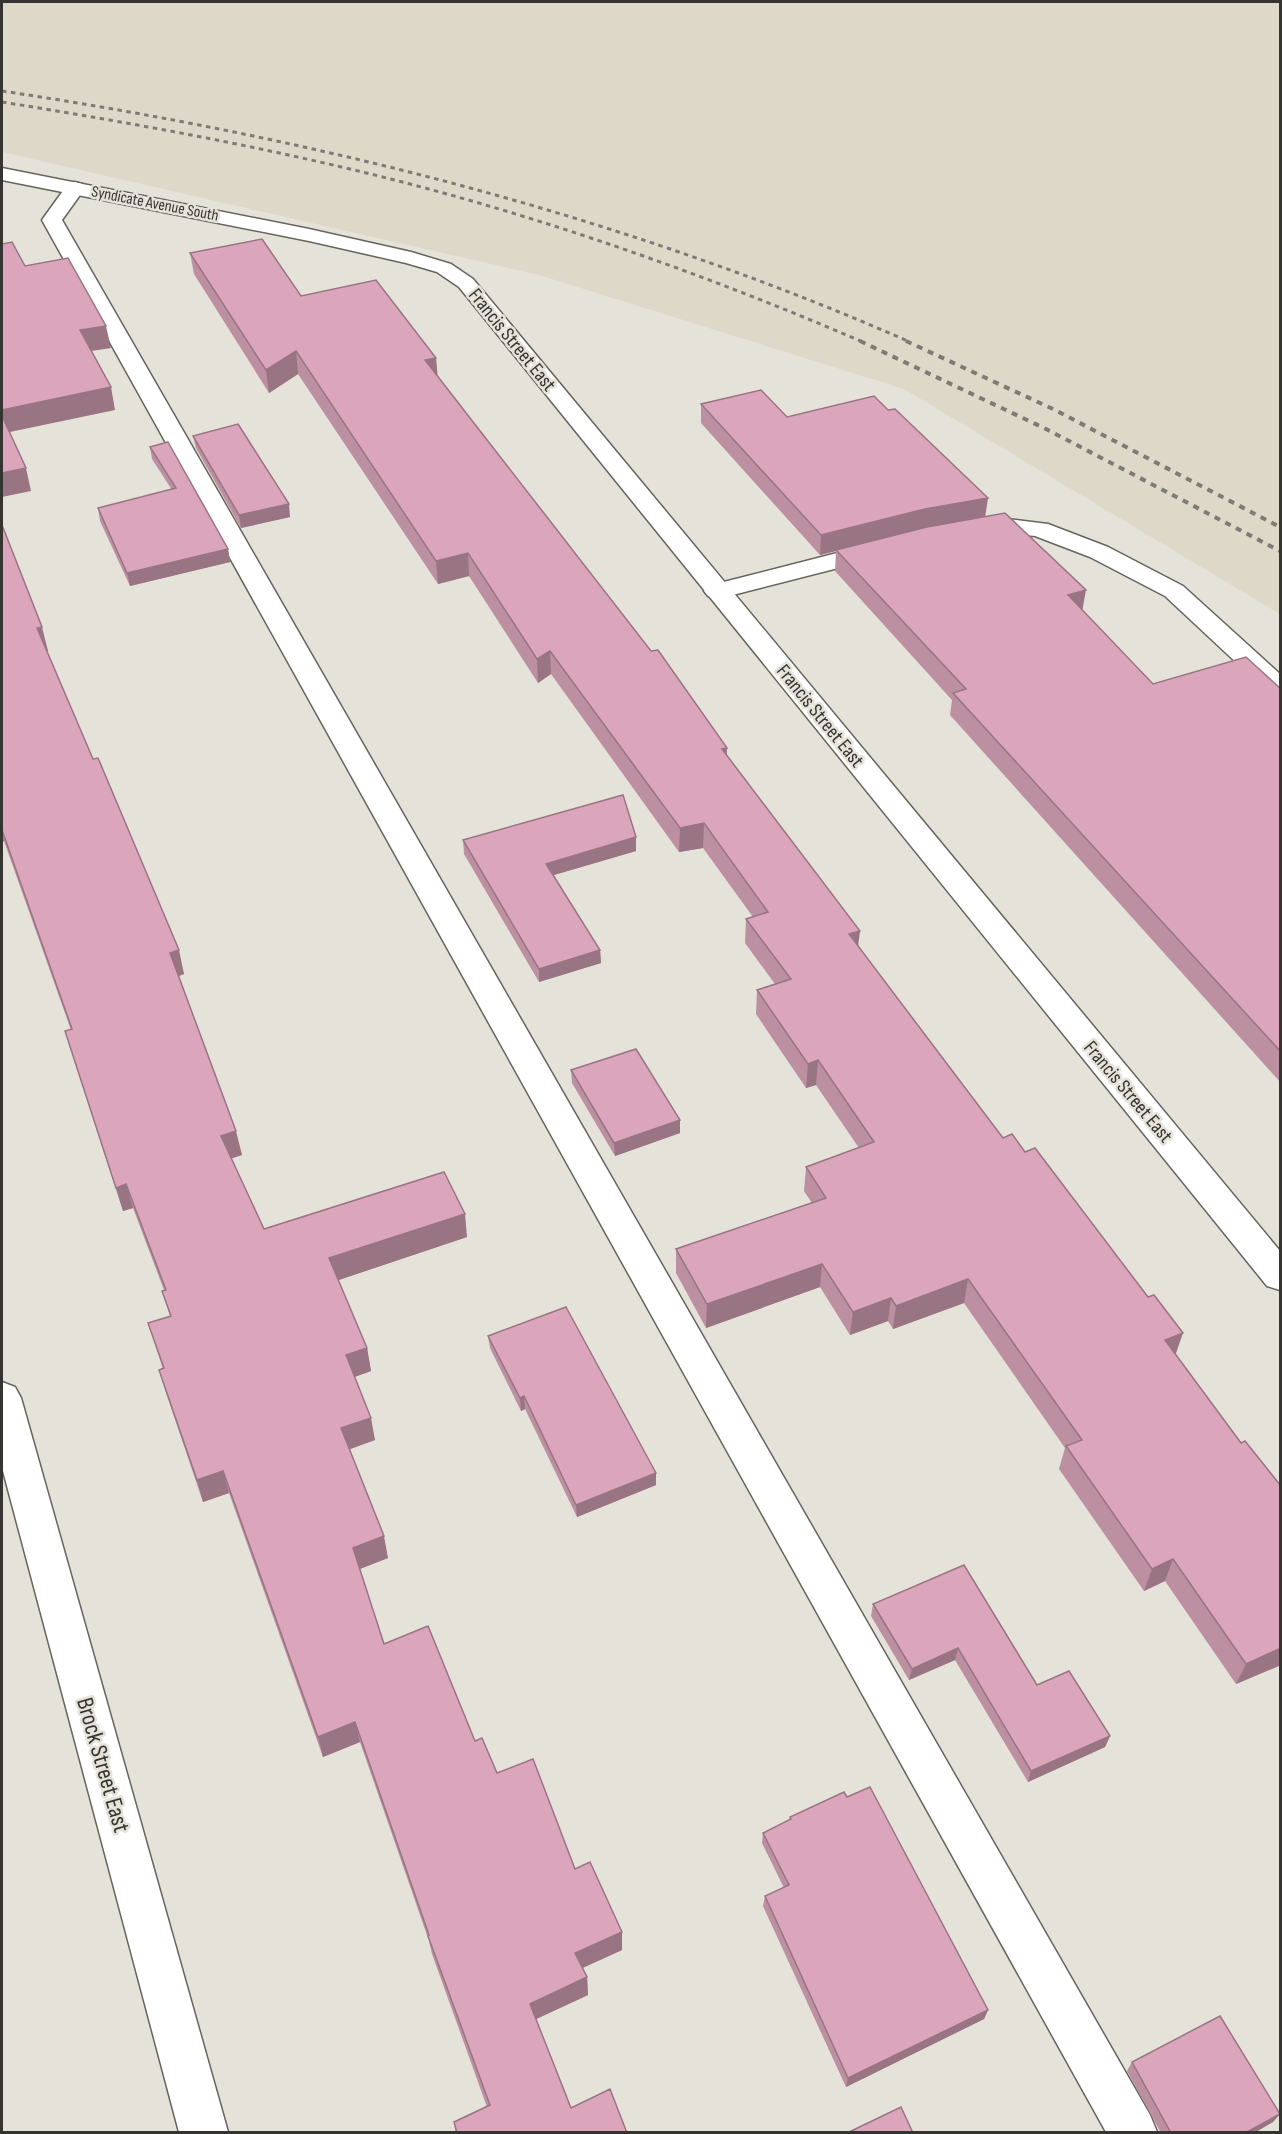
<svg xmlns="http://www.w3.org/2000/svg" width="1282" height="2134" viewBox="0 0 1282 2134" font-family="'Sofia Sans Condensed',sans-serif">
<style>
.built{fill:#ded8c8}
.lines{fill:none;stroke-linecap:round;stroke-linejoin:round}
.service-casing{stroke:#66645c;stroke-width:3}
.minor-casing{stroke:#66645c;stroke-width:3}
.tertiary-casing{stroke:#66645c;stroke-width:3}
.service{fill:#fff;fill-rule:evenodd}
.minor{fill:#fff;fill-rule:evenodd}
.tertiary{fill:#fff;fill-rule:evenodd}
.rail-far1{stroke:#7d7b76;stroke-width:3;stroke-dasharray:4.5 4.5;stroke-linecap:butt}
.rail{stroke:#7d7b76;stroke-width:4;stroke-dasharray:6 6;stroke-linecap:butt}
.wall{fill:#bc8fa1}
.shaded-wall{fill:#997483}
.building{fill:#dba6bb;stroke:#997483;stroke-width:1.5}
.labels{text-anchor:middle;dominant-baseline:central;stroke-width:5;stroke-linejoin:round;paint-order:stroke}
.far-street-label{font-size:16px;fill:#353431;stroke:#e5e2d9}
.street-label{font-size:20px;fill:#353431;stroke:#e5e2d9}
.near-street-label{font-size:24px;fill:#353431;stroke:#e5e2d9}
</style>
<rect width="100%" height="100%" fill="#e5e2d9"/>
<!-- built -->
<polygon class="built" points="2,2 1280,2 1280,614 904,389 539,275 2,152"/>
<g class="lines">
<!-- service casing -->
<g class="service-casing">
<g id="service">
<polygon points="75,182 82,184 85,188 62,220 1150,2115 1157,2132 1106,2132 42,220 68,184"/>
<polygon points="999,518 1048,524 1108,547 1183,586 1280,674 1280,696 1270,694 1165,596 1090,557 1035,536 999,532 974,536 965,534 962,529 965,524"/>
<polygon points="880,542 889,545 893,550 889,555 717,599 708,596 704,591 708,586"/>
</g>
</g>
<!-- minor casing -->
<g class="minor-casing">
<polygon id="minor" points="2,168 309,229 411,252 451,264 473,279 1280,1251 1280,1290 1267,1286 459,287 437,272 406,263 309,241 2,180"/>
</g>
<!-- tertiary casing -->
<g class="tertiary-casing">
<polygon id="tertiary" points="2,1382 15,1387 21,1398 228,2132 179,2132 2,1467"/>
</g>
<!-- service -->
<use href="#service" class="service"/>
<!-- minor -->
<use href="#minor" class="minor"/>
<!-- tertiary -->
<use href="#tertiary" class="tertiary"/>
<!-- rail-far1 -->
<g class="rail-far1">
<path d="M 2,91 C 314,138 621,215 910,342"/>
<path d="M 2,102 C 139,124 276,149 410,184 C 566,225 716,279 863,342"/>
</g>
<!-- rail -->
<g class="rail">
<polyline points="860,341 1046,429 1280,551"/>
<polyline points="906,341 1053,409 1280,527"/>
</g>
</g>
<!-- wall -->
<g class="wall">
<polygon points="190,253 301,296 436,358 437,377 727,755 858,946 1003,1138 1176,1354 1281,1665 1236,1684 1165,1581 1144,1591 1059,1469 1065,1448 964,1303 893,1329 888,1321 850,1335 820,1287 706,1328 676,1273 676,1249 812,1203 804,1191 806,1167 859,1148 816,1085 806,1088 756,1014 757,990 775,984 745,943 746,919 753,917 703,848 679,852 551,674 538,683 469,576 438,584 298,374 269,393 194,274"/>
<polygon points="701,404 787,417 985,517 1082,610 1153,684 1281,689 1281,1083 950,715 952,700 835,571 836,551 820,555 701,423"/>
<polygon points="193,436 290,517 241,528 196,448"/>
<polygon points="150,447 228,549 230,562 130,586 100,521 98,508 172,490 152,459"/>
<polygon points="2,525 48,651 46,651 184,974 179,976 242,1155 231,1158 264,1229 467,1237 338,1280 367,1348 371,1371 355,1377 375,1440 349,1449 388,1558 360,1569 384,1644 475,1741 497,1773 575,1869 622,1950 582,1968 587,1977 588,1995 536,2019 571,2108 627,2133 456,2133 454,2122 487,2107 432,1954 429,1941 360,1742 323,1757 229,1493 203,1502 166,1393 159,1370 163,1369 148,1323 170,1316 162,1291 164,1290 133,1208 123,1211 65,1031 71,1030 4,841 2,842"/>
<polygon points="463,840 636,851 554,875 600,950 601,963 539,982 464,854"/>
<polygon points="571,1070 680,1120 680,1133 615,1156 572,1083"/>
<polygon points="488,1336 656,1473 656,1485 577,1517 525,1409 521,1411 490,1348"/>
<polygon points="873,1604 1037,1685 1110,1736 1105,1747 1028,1782 955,1660 909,1680 871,1616"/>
<polygon points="847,1797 988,2010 984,2019 846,2087 763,1906 765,1896 784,1888 762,1843 763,1833 789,1820 790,1817"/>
<polygon points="1132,2062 1280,2114 1273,2122 1254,2133 1161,2133 1127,2071"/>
</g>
<!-- shaded-wall -->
<g class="shaded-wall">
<polygon points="106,326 111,348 85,352 80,330"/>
<polygon points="296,351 298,374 269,393 266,370"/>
<polygon points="436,358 438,380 425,360"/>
<polygon points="111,387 115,410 5,433 2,421 2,410"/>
<polygon points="26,468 31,491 2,497 2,473"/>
<polygon points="988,498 985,518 923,529 820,555 821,535 925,509"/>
<polygon points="289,504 290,517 241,528 239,515"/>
<polygon points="228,549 230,562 130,586 127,573"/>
<polygon points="468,553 469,576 438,584 436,561"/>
<polygon points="1086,590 1082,612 1068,595"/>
<polygon points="42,627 48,651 43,652 37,628"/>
<polygon points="550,651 551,674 538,683 537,659"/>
<polygon points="727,748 726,772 722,749"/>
<polygon points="704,823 703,848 679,852 680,828"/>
<polygon points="2,832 4,841 2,842"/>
<polygon points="636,837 636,851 547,877 546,864"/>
<polygon points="860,931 857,955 849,934"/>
<polygon points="179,950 184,974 176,977 170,953"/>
<polygon points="600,950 601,963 539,982 539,969"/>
<polygon points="818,1060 816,1085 806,1088 808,1064"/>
<polygon points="680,1120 680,1133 615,1156 614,1143"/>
<polygon points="236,1131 242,1155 227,1160 221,1136"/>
<polygon points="126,1184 133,1208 123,1211 116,1188"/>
<polygon points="465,1214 467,1237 333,1282 329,1258"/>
<polygon points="822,1264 820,1287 706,1328 707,1304"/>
<polygon points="968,1279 964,1303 893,1329 896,1306"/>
<polygon points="891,1298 888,1321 850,1335 853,1312"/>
<polygon points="1183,1333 1175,1356 1165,1340"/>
<polygon points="367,1348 371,1371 351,1378 346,1355"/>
<polygon points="524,1396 525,1409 521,1411 520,1398"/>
<polygon points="371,1418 375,1440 345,1451 341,1428"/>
<polygon points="223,1471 229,1493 203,1502 197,1480"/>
<polygon points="656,1473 656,1485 577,1517 576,1505"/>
<polygon points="384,1536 388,1558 357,1570 353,1548"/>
<polygon points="1173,1559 1165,1581 1144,1591 1152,1569"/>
<polygon points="958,1648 955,1660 909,1680 912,1669"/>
<polygon points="1281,1648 1281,1665 1236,1684 1246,1664"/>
<polygon points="355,1722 360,1742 323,1757 318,1737"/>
<polygon points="1110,1736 1105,1747 1028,1782 1031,1771"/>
<polygon points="622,1932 622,1950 576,1971 575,1953"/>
<polygon points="587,1977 588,1995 532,2021 530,2004"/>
<polygon points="988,2010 984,2019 846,2087 848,2078"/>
<polygon points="1280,2114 1273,2122 1254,2133 1245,2133"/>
</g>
<!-- building -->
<g class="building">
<polygon points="262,239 301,296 376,280 436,358 425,360 651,651 658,650 727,748 722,749 860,931 849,934 1003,1138 1012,1134 1025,1152 1035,1148 1148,1297 1154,1295 1183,1333 1165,1340 1241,1443 1245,1441 1281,1486 1281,1648 1246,1664 1173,1559 1152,1569 1066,1446 1082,1440 968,1279 896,1306 891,1298 853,1312 822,1264 707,1304 676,1249 826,1198 806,1167 874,1142 818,1060 808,1064 757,990 791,979 746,919 768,912 704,823 680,828 550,651 537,659 468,553 436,561 296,351 266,370 190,253"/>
<polygon points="12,242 25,266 68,258 106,326 80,330 111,387 2,410 2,244"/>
<polygon points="761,390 787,417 874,396 888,410 895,409 988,498 925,509 821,535 701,404"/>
<polygon points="2,416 26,468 2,473"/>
<polygon points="238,424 289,504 239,515 193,436"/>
<polygon points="168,442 228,549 127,573 98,508 176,488 150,447"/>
<polygon points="1005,513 1086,590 1068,595 1153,684 1246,657 1281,689 1281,1052 953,693 966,689 836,550 927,527"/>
<polygon points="2,525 42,627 37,628 93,759 98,758 179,950 170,953 236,1131 221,1136 264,1229 444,1172 465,1214 329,1258 367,1348 346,1355 371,1418 341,1428 384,1536 353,1548 384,1644 428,1626 475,1741 482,1738 497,1773 533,1759 575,1869 590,1862 622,1932 575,1953 587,1977 530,2004 571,2108 610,2089 627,2133 457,2133 454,2122 490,2105 428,1936 429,1935 355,1722 318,1737 223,1471 197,1480 159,1370 164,1368 148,1323 171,1316 162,1291 166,1290 126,1184 116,1188 65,1031 72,1029 2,830"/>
<polygon points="623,795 636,837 546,864 600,950 539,969 463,840"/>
<polygon points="636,1049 680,1120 614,1143 571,1070"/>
<polygon points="566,1307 656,1473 576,1505 524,1396 520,1398 488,1336"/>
<polygon points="964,1565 1037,1685 1069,1671 1110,1736 1031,1771 958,1648 912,1669 873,1604"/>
<polygon points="870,1787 988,2010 848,2078 765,1896 789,1885 763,1833 791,1819 790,1817 844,1792 847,1797"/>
<polygon points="1220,2016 1280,2114 1245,2133 1171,2133 1132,2062"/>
<polygon points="901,2107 913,2133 847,2133"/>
</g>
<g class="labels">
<!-- far-street labels -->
<g class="far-street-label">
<text transform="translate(155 204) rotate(11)">Syndicate Avenue South</text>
</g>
<!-- street labels -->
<g class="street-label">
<text transform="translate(512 340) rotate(51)">Francis Street East</text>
<text transform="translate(820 716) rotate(51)">Francis Street East</text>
<text transform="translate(1128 1092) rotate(50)">Francis Street East</text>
</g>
<!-- near-street labels -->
<g class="near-street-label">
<text transform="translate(103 1765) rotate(74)">Brock Street East</text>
</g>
</g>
<!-- border -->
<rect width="1282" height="2134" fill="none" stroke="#353431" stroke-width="6"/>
</svg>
